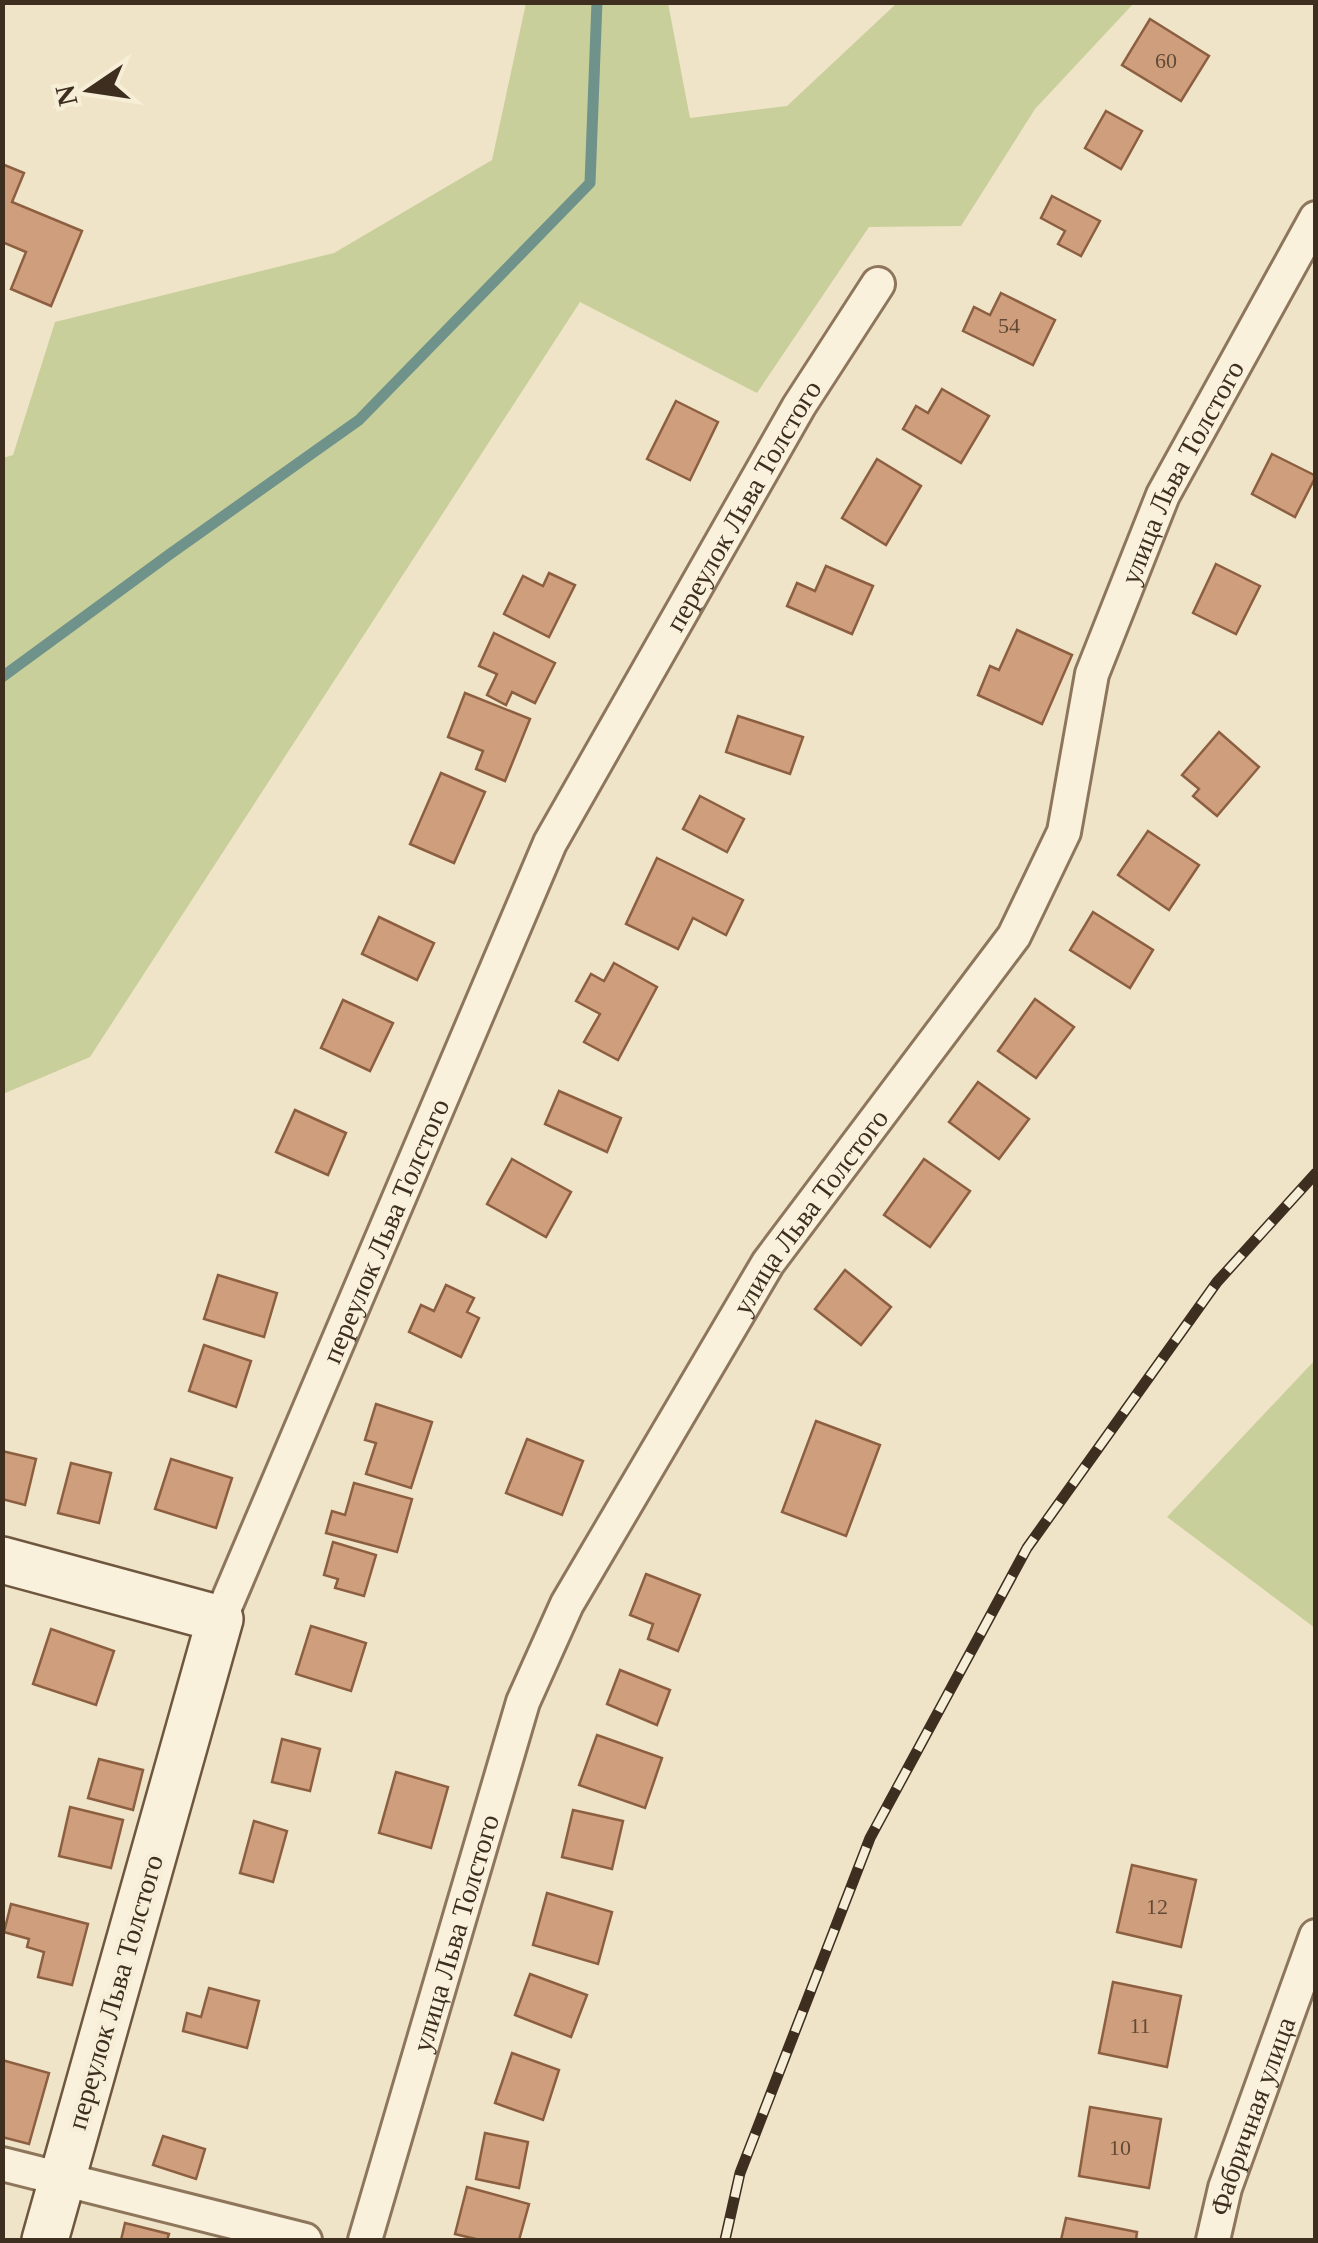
<svg xmlns="http://www.w3.org/2000/svg" width="1318" height="2243" viewBox="0 0 1318 2243" font-family="Georgia,serif">
<style>
.green{fill:#c9cf9b}
.lines{fill:none;stroke-linecap:round;stroke-linejoin:round}
.stream{stroke:#6f938a;stroke-width:11}
.building{fill:#cf9f7d;stroke:#8d5f41;stroke-width:2.5}
.street-casing{stroke:#8d765c;stroke-width:38}
.secondary-casing{stroke:#6f573f;stroke-width:50}
.street{stroke:#faf1dc;stroke-width:32}
.secondary{stroke:#faf1dc;stroke-width:45}
.rail-casing{stroke:#3d2e20;stroke-width:11}
.rail{stroke:#f7eed8;stroke-width:8;stroke-dasharray:22;stroke-linecap:butt}
.labels{text-anchor:middle;dominant-baseline:central;stroke-width:9;stroke-linejoin:round;paint-order:stroke}
.number-label{font-size:22px;fill:#624a37}
.street-label{font-size:28px;fill:#3d2e20;stroke:#f7eed8}
</style>
<rect width="100%" height="100%" fill="#f0e4c8"/>
<!-- green -->
<g class="green">
<polygon points="526,3 668,3 690,118 787,106 897,3 1134,3 1035,109 961,226 869,227 757,393 580,302 90,1057 3,1094 3,458 13,455 55,322 334,253 492,160"/>
<polygon points="1315,1360 1315,1628 1167,1517"/>
</g>
<g class="lines">
<!-- stream -->
<polyline class="stream" points="2,677 170,554 359,420 590,183 597,2"/>
</g>
<!-- building -->
<g class="building">
<polygon points="1150,19 1209,56 1181,101 1122,65"/>
<polygon points="1106,111 1142,131 1121,169 1085,148"/>
<polygon points="2,164 24,173 12,202 82,231 51,306 11,289 26,252 2,242"/>
<polygon points="1052,196 1100,221 1081,256 1058,244 1065,231 1041,218"/>
<polygon points="1001,293 1055,320 1033,365 963,331 974,307 990,315"/>
<polygon points="942,389 989,416 961,463 903,429 916,406 928,413"/>
<polygon points="676,401 718,422 690,480 647,459"/>
<polygon points="1272,454 1316,476 1295,517 1252,494"/>
<polygon points="877,459 921,486 886,545 842,518"/>
<polygon points="1216,564 1260,586 1236,634 1193,613"/>
<polygon points="826,566 873,586 852,634 787,606 797,583 815,591"/>
<polygon points="549,573 575,585 549,637 504,614 523,576 543,586"/>
<polygon points="1017,630 1072,655 1042,724 978,695 990,666 999,670"/>
<polygon points="494,633 555,663 535,703 512,692 506,705 487,695 497,674 479,666"/>
<polygon points="465,693 530,719 505,781 476,769 483,751 448,737"/>
<polygon points="738,716 803,737 790,774 726,752"/>
<polygon points="1219,732 1259,767 1217,816 1193,796 1199,789 1182,775"/>
<polygon points="441,773 485,792 454,863 410,844"/>
<polygon points="700,796 744,819 727,852 683,829"/>
<polygon points="1148,831 1199,865 1169,910 1118,875"/>
<polygon points="657,858 743,900 726,935 693,918 678,949 626,924"/>
<polygon points="1093,912 1153,950 1130,988 1070,950"/>
<polygon points="379,917 434,943 417,980 362,954"/>
<polygon points="614,963 657,987 618,1060 584,1042 600,1014 576,1001 591,974 604,981"/>
<polygon points="1035,999 1074,1027 1036,1078 998,1051"/>
<polygon points="343,1000 393,1023 370,1071 321,1048"/>
<polygon points="978,1082 1029,1119 999,1159 949,1122"/>
<polygon points="559,1091 621,1118 607,1152 545,1124"/>
<polygon points="295,1110 346,1133 328,1175 276,1152"/>
<polygon points="512,1159 571,1192 546,1237 487,1204"/>
<polygon points="924,1159 970,1191 930,1247 884,1215"/>
<polygon points="845,1270 891,1307 861,1345 815,1309"/>
<polygon points="218,1275 277,1293 264,1337 204,1319"/>
<polygon points="446,1285 474,1298 467,1312 479,1318 461,1357 409,1332 421,1305 434,1311"/>
<polygon points="204,1345 251,1361 236,1407 189,1391"/>
<polygon points="376,1404 432,1422 411,1488 366,1474 376,1443 365,1440"/>
<polygon points="816,1421 880,1445 846,1536 782,1512"/>
<polygon points="527,1439 583,1461 562,1515 506,1493"/>
<polygon points="2,1451 36,1459 25,1505 2,1499"/>
<polygon points="171,1459 232,1478 216,1528 155,1509"/>
<polygon points="71,1463 111,1473 99,1523 58,1513"/>
<polygon points="354,1483 412,1499 397,1552 326,1533 332,1511 345,1515"/>
<polygon points="333,1542 376,1555 364,1596 335,1588 338,1579 324,1575"/>
<polygon points="646,1574 700,1595 678,1651 648,1639 653,1624 630,1615"/>
<polygon points="311,1626 366,1643 351,1691 296,1674"/>
<polygon points="51,1629 114,1651 96,1705 33,1684"/>
<polygon points="620,1670 670,1690 657,1725 607,1704"/>
<polygon points="597,1735 662,1758 645,1808 579,1785"/>
<polygon points="282,1739 320,1749 310,1791 272,1782"/>
<polygon points="99,1759 143,1770 133,1810 88,1798"/>
<polygon points="396,1772 448,1787 431,1848 379,1833"/>
<polygon points="70,1807 123,1820 111,1868 59,1856"/>
<polygon points="573,1810 623,1821 612,1869 562,1857"/>
<polygon points="254,1821 287,1831 273,1882 240,1873"/>
<polygon points="1132,1865 1196,1880 1181,1947 1117,1932"/>
<polygon points="547,1893 612,1912 598,1964 533,1945"/>
<polygon points="11,1904 88,1924 72,1985 38,1977 44,1952 27,1947 29,1939 4,1932"/>
<polygon points="530,1974 587,1995 571,2037 515,2015"/>
<polygon points="1113,1982 1181,1996 1167,2067 1099,2053"/>
<polygon points="209,1988 259,2001 247,2048 183,2031 187,2013 201,2017"/>
<polygon points="512,2053 559,2070 543,2120 495,2103"/>
<polygon points="2,2060 49,2073 29,2144 2,2137"/>
<polygon points="1090,2107 1161,2119 1149,2188 1079,2176"/>
<polygon points="485,2133 528,2142 519,2188 476,2179"/>
<polygon points="163,2136 205,2149 196,2179 153,2165"/>
<polygon points="467,2187 529,2204 519,2240 480,2240 455,2234"/>
<polygon points="1066,2218 1137,2232 1136,2240 1061,2240"/>
<polygon points="125,2223 169,2234 167,2240 121,2240"/>
</g>
<g class="lines">
<!-- street casing -->
<g class="street-casing">
<g id="street">
<path id="s1" d="M 220,1619 L 550,843 L 799,406 L 878,284"/>
<polyline points="2,2164 305,2240"/>
<path id="s2" d="M 365,2240 L 523,1702 L 567,1604 L 768,1263 L 1014,936 L 1064,832 L 1092,674 L 1163,495 L 1316,218"/>
<path id="s3" d="M 1213,2240 L 1225,2188 L 1316,1936"/>
</g>
</g>
<!-- secondary casing -->
<g class="secondary-casing">
<polyline id="secondary" points="2,1560 220,1619 45,2240"/>
</g>
<!-- street -->
<use href="#street" class="street"/>
<!-- secondary -->
<use href="#secondary" class="secondary"/>
<!-- rail casing -->
<g class="rail-casing">
<polyline id="rail" points="725,2240 740,2173 870,1838 1027,1548 1217,1282 1316,1173"/>
</g>
<!-- rail -->
<use href="#rail" class="rail"/>
</g>
<g class="labels">
<!-- number labels -->
<g class="number-label">
<text x="1166" y="60">60</text>
<text x="1009" y="325">54</text>
<text x="1157" y="1906">12</text>
<text x="1140" y="2025">11</text>
<text x="1120" y="2147">10</text>
</g>
<!-- street labels -->
<g class="street-label">
<text stroke="none"><textPath href="#s2" startOffset="1970">улица Льва Толстого</textPath></text>
<text stroke="none"><textPath href="#s1" startOffset="1232">переулок Льва Толстого</textPath></text>
<text stroke="none"><textPath href="#s2" startOffset="1130">улица Льва Толстого</textPath></text>
<text stroke="none"><textPath href="#s1" startOffset="422">переулок Льва Толстого</textPath></text>
<text stroke="none"><textPath href="#s2" startOffset="320">улица Льва Толстого</textPath></text>
<text transform="translate(115 1992) rotate(-74)">переулок Льва Толстого</text>
<text stroke="none"><textPath href="#s3" startOffset="130">Фабричная улица</textPath></text>
</g>
</g>
<!-- border -->
<rect width="1318" height="2243" fill="none" stroke="#3d2e20" stroke-width="10"/>
<!-- north arrow -->
<g transform="translate(90 90) rotate(257)" stroke="#f7eed8" stroke-width="8" paint-order="stroke">
<path d="M0-8L18 38L0 25L-18 38Z" fill="#3d2e20"/>
<text y="-15" font-size="28" font-weight="bold" text-anchor="middle" fill="#3d2e20">N</text>
</g>
</svg>
